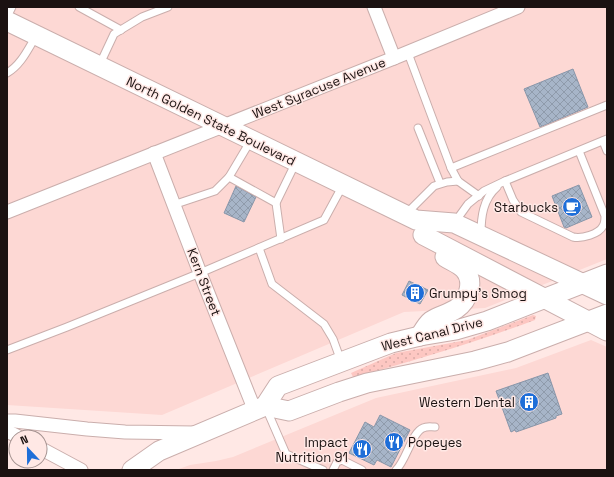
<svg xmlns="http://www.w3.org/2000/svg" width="614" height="477" viewBox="0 0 614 477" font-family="'Space Grotesk',sans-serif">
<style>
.built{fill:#fdd8d4}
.grass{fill:url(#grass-dots)}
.building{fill:url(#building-cross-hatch);stroke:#8996a9}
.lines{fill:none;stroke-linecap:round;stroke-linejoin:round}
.lane-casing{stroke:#caaeac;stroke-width:9}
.street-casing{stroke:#caaeac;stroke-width:15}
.secondary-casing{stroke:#caaeac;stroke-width:21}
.lane{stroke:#fff;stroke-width:7}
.street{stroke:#fff;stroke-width:13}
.secondary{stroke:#fff;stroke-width:19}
.labels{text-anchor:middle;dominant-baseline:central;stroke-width:3;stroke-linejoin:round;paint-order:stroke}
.street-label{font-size:13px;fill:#1b1211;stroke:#ffe8e5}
.poi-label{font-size:13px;fill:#1b1211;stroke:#ffe8e5;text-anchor:end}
</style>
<defs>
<pattern id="grass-dots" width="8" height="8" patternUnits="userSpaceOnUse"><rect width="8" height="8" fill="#fdc7c2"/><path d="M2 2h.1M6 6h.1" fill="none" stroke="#d8aaa6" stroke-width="1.8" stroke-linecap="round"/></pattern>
<pattern id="building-cross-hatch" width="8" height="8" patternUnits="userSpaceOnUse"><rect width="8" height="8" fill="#a7b5c8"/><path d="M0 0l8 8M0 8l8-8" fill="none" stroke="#8f9bab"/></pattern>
</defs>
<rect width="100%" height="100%" fill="#ffe8e5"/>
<!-- built -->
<g class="built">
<polygon points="7,7 607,7 607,259 485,308 404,312 162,415 7,405"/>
<polygon points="591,340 607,347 607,470 176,470 190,465 216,461 233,457 376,398 516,368"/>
</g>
<!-- grass -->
<path class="grass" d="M 533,315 L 536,316 L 535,320 C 476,342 415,361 353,377 L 351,373 L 396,353 L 467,340 Z"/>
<!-- building -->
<g class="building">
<polygon points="573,69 588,107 540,127 524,89"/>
<polygon points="579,185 592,217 566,228 564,227 552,196"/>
<polygon points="236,186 256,197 244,222 224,213"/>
<polygon points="409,281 428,290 420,304 402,295"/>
<polygon points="548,373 562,414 556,416 556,418 516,432 515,430 511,432 496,391"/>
<polygon points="380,415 410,430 391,467 377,460 374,465 349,453 365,422 374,427"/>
</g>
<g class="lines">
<!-- lane casing -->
<g class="lane-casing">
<g id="lane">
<polyline points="79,7 121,30"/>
<polyline points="7,17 12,7"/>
<polyline points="408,53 451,168 458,181 479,196"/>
<polyline points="99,66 114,34 142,17 168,7"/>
<path d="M 7,73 C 21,65 28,49 36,36"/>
<polyline points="418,128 440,183"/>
<polyline points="603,141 607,151"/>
<polyline points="451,168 607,105"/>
<polyline points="229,177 276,203 281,239"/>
<path d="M 505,181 L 513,200 L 521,212 L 573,237 C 582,239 599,234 603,226 C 605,223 605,219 605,216 L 579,151"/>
<polyline points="276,203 296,162"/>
<polyline points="173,205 215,191 229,177 251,140"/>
<polyline points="406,214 434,186 447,182 458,181"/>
<polyline points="455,222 468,204 484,191 505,181 607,139"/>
<path d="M 481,234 C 481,217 483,199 497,187"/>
<polyline points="259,248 272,284 324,324 333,339 341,361"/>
<polyline points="7,350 67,327 200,273 324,220 343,185"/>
<polyline points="266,408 286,454 323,470"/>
<polyline points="333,470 337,462 342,460 362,470"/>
<path d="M 396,470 C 406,461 412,432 423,428 C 427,426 431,427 435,427"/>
</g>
</g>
<!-- street casing -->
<g class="street-casing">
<g id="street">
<polyline points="374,7 394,58"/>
<polyline points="154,153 200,273 255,411"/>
<polyline points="7,212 394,58 518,7"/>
<polyline points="7,421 15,421 87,429 125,432 194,433"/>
<polyline points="7,431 19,437"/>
<polyline points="40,448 81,470"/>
</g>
</g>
<!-- secondary casing -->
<g class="secondary-casing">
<g id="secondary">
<polyline points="7,21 416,220 454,223 607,295"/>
<polyline points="423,235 607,331"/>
<path d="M 420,336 C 423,331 427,324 431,321 C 439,316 448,314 456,309 C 469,300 475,281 464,269 C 459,264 451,261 445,257"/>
<polyline points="265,406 289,411 339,392 367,383 475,361 508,352 607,314"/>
<polyline points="132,470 159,451 265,406 278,386 391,343 420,336 456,330 487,321 607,274"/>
</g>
</g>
<!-- lane -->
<use href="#lane" class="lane"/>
<!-- street -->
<use href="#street" class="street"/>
<!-- secondary -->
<use href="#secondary" class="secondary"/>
</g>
<!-- icons -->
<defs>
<g id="cafe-disc" transform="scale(1)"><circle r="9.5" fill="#1e6ed8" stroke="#ffe8e5"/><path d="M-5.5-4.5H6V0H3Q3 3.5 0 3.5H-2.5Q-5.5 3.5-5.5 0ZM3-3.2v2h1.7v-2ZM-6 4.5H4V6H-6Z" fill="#fff"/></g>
<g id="building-disc" transform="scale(1)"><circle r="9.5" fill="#1e6ed8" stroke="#ffe8e5"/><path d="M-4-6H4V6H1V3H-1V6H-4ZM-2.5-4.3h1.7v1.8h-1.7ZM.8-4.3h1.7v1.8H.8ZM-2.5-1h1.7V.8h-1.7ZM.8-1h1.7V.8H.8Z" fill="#fff"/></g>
<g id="restaurant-disc" transform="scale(1)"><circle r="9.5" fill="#1e6ed8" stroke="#ffe8e5"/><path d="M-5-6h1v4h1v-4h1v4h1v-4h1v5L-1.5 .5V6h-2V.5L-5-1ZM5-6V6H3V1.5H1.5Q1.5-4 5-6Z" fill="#fff"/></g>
</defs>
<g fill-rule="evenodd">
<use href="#cafe-disc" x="572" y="207"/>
<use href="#building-disc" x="415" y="293"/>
<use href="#building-disc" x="529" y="402"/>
<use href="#restaurant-disc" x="394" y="442"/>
<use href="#restaurant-disc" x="362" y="449"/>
</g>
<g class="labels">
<!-- street labels -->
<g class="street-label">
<text transform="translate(319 88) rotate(-22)">West Syracuse Avenue</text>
<text transform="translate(211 121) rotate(26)">North Golden State Boulevard</text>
<text transform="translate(204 282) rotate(69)">Kern Street</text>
<text transform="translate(432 334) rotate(-14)">West Canal Drive</text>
</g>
<!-- poi labels -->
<g class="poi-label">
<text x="558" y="207">Starbucks</text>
<text x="429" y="293" text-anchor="start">Grumpy's Smog</text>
<text x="515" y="402">Western Dental</text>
<text x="348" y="442">Impact<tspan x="348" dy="15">Nutrition 91</tspan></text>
<text x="408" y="442" text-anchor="start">Popeyes</text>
</g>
</g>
<!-- border -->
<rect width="614" height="477" fill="none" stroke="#1b1211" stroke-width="16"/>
<!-- north arrow -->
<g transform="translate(28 449) rotate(338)"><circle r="19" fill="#ffe8e5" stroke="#a49290"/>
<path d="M0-3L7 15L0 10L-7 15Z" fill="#1e6ed8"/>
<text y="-6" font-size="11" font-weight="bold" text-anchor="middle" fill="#1b1211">N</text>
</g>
</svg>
